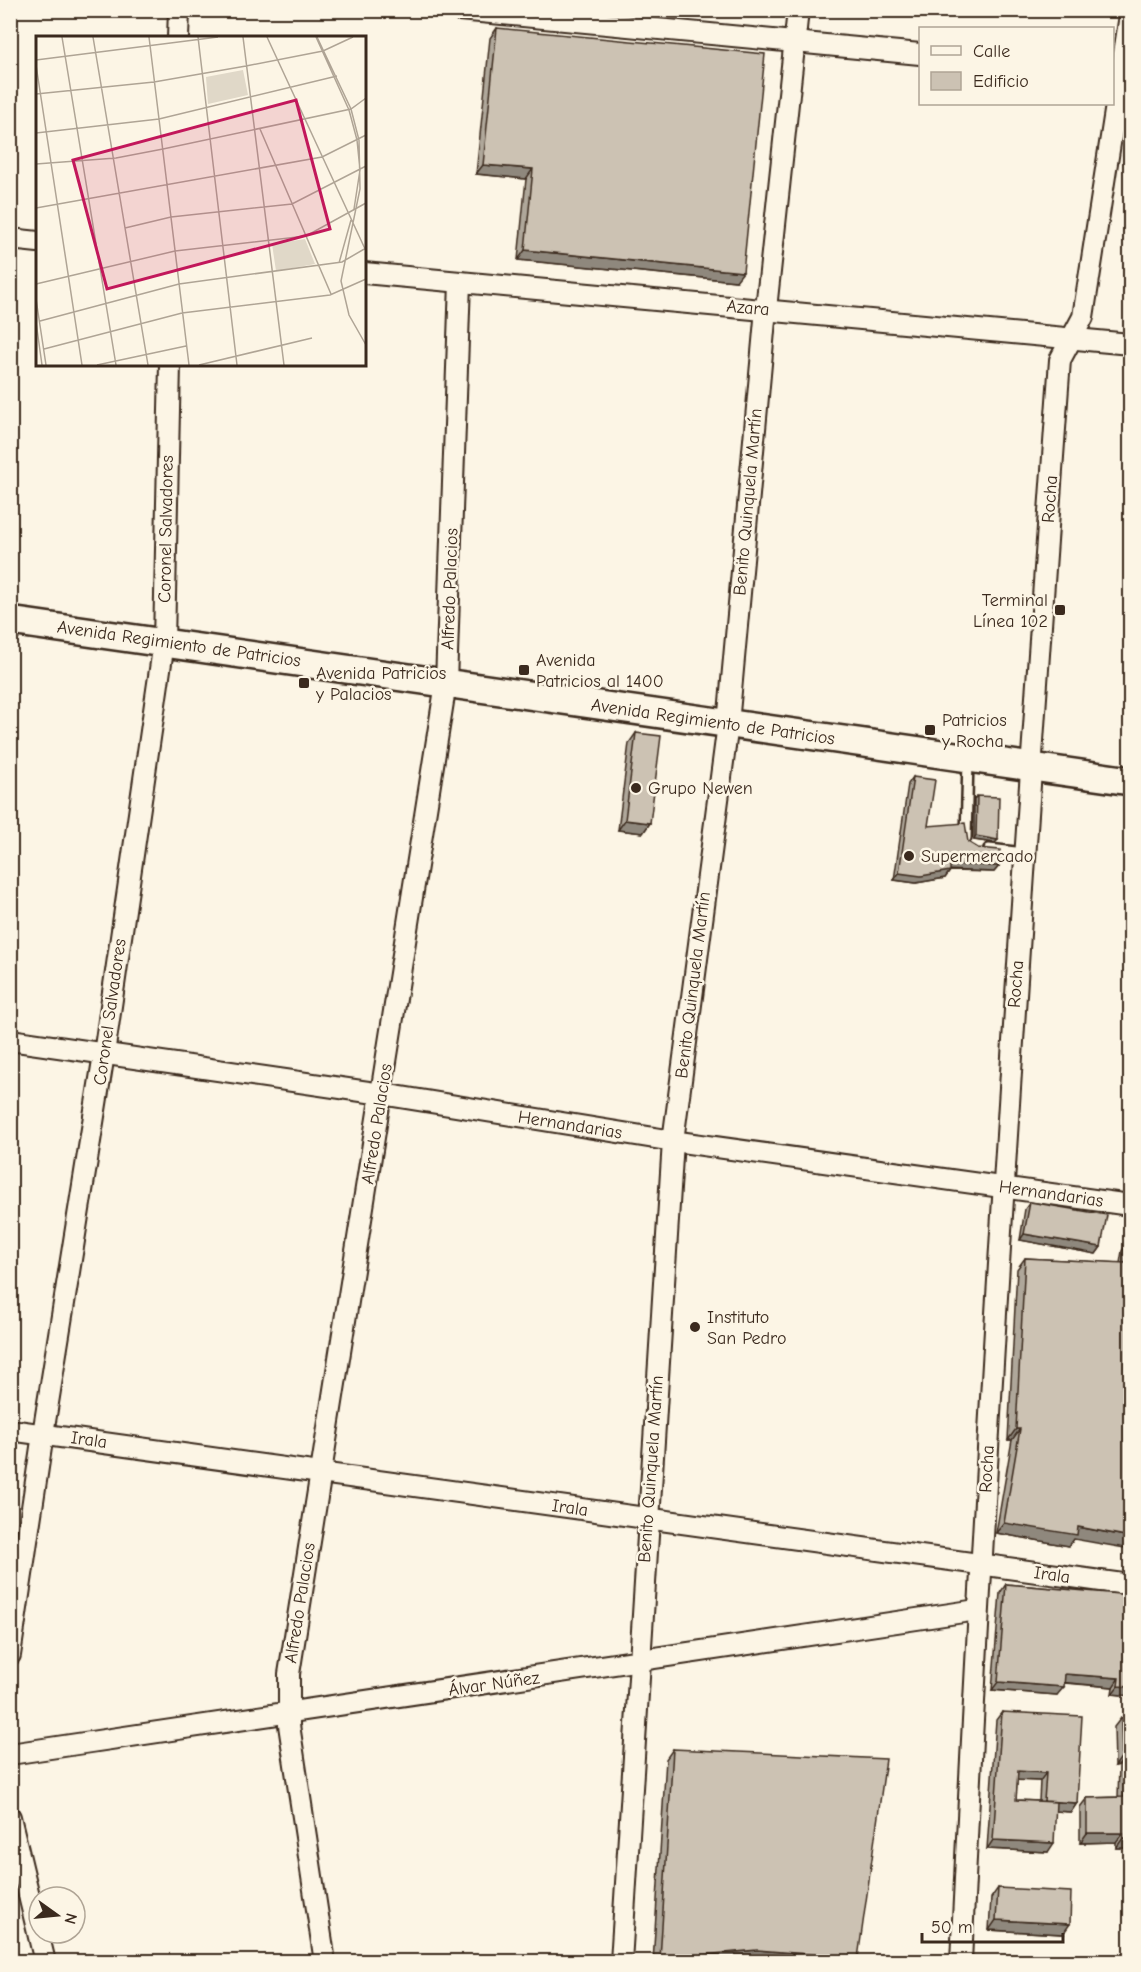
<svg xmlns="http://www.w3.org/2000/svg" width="1141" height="1972" viewBox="0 0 1141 1972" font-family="'Comic Neue',sans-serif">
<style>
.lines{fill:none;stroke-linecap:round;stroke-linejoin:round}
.lane-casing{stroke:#3b2a1e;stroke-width:14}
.street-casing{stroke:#3b2a1e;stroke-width:24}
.secondary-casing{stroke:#3b2a1e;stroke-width:32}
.lane{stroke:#fcf5e5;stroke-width:9}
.street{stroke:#fcf5e5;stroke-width:20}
.secondary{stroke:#fcf5e5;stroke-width:27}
.wall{fill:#afa79a;stroke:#3b2a1e;stroke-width:1.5;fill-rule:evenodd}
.shaded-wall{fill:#8f887d;stroke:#3b2a1e;stroke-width:1.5}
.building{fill:#ccc2b3;stroke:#3b2a1e;stroke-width:1.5}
.poi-dot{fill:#3b2a1e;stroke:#fcf5e5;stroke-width:2}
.labels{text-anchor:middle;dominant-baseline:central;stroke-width:5;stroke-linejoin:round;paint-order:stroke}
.street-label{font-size:18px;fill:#3b2a1e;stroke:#fcf5e5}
.poi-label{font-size:18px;fill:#3b2a1e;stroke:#fcf5e5;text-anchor:start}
.inset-road{fill:none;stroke:#afa495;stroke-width:1.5}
.view{fill:#c2185b;fill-opacity:0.15;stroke:#c2185b;stroke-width:3}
.inset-edge{fill:none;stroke:#3b2a1e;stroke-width:3}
</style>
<rect width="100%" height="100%" fill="#fcf5e5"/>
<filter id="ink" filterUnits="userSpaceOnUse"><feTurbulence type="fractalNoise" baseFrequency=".0167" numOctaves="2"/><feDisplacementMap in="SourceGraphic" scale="12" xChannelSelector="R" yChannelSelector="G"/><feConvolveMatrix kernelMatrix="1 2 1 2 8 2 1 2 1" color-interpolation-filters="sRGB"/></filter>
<g filter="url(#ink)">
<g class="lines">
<!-- lane casing -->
<g class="lane-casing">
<g id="lane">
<polyline points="966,838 968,760"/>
<polyline points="989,849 1025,853"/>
</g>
</g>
<!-- street casing -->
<g class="street-casing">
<g id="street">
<polyline points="459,10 920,54"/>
<polyline points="178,38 179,10"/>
<polyline points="10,239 38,242"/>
<polyline points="364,273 1130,344"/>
<polyline points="10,1040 382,1094 673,1141 1130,1205"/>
<polyline points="10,1430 1130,1585"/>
<polyline points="10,1655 43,1434 104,1054 164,642 170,364"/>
<polyline points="10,1754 977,1610"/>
<polyline points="10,1817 45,1962"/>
<polyline points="325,1962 289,1725 289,1674 446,683 460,282"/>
<polyline points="621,1962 673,1141 728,724 766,309 798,10"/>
<path d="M 961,1962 C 986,1427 1021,894 1060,360 L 1083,317 L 1130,15"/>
</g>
</g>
<!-- secondary casing -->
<g class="secondary-casing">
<polyline id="secondary" points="10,621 1130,781"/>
</g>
<!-- lane -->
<use href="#lane" class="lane"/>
<!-- street -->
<use href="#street" class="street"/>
<!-- secondary -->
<use href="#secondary" class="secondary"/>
</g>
<!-- wall -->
<g class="wall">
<polygon points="497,28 736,281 518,260 526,179 476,174 490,38"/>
<polygon points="636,733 650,823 643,833 618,830 629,743"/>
<polygon points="913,777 928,826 968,842 999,866 994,872 950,871 945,878 916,883 894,880 908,784"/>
<polygon points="977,796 995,843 974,840 974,799"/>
<polygon points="1030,1202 1101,1247 1096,1254 1020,1240 1025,1209"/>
<polygon points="1129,1240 1131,1240 1074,1539 1069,1546 996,1533 1012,1440 1008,1440 1017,1269 1025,1258 1120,1263 1122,1251"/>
<polygon points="1006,1584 1131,1595 1131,1696 1112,1694 1113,1687 1064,1683 1057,1695 992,1690 1000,1593"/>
<path d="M 1002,1712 L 1077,1803 L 1071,1812 L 1055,1811 L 1048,1852 L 987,1849 L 996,1720 ZM 1017,1780 L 1040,1781 L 1039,1801 L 1016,1800 Z"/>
<polygon points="1121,1718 1131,1718 1131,1848 1116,1848 1116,1842 1080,1843 1080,1807 1087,1798 1118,1797 1119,1765 1115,1766 1114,1727"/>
<polygon points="673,1749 858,1958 856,1962 775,1962 750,1960 729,1962 653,1962 666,1759"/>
<polygon points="998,1888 1063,1934 989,1930 991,1898"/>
</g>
<!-- shaded-wall -->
<g class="shaded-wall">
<polygon points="483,165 533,169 526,179 476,174"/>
<polygon points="525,250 743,272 736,281 518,260"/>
<polygon points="625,820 650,823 643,833 618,830"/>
<polygon points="976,836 998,840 995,843 974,840"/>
<polygon points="950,864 999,866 994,872 945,870"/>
<polygon points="950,871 945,878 916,883 894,880 899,873"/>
<polygon points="1024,1234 1101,1247 1096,1254 1020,1240"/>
<polygon points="1016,1429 1020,1429 1012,1440 1008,1440"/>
<polygon points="1004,1523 1078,1527 1131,1537 1131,1549 1074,1539 1069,1546 996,1533"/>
<polygon points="1065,1674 1119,1678 1113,1687 1059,1682"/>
<polygon points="998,1682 1064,1687 1057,1695 992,1690"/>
<polygon points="1118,1686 1131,1687 1131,1696 1112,1694"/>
<polygon points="1122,1756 1125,1756 1119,1765 1115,1766"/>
<polygon points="1018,1771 1046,1773 1040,1781 1012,1780"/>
<polygon points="1044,1801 1077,1803 1071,1812 1038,1810"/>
<polygon points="1087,1833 1123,1833 1116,1842 1080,1843"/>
<polygon points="1123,1838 1131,1838 1131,1848 1116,1848"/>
<polygon points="993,1840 1054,1843 1048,1852 987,1849"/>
<polygon points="996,1920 1070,1924 1063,1934 989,1930"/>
<polygon points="757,1950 858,1958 856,1962 775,1962 750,1960 729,1962 658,1962 660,1959"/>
</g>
<!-- building -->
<g class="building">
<polygon points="497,28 765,54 743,272 525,250 533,169 483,165"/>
<polygon points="636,733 661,736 650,823 625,820"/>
<polygon points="913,777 935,780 928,826 965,823 968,842 978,848 1000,850 999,866 950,864 950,871 921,876 899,873"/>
<polygon points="977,796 999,797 998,840 976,836"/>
<polygon points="1030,1202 1107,1215 1101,1247 1024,1234"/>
<polygon points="1129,1240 1131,1240 1131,1537 1078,1527 1077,1535 1004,1523 1020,1429 1016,1429 1025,1258 1126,1263"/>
<polygon points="1006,1584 1131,1595 1131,1687 1118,1686 1119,1678 1065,1674 1064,1687 998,1682"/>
<polygon points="1002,1712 1082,1716 1077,1803 1044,1801 1046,1773 1018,1771 1016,1800 1056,1802 1054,1843 993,1840"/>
<polygon points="1121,1718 1131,1718 1131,1838 1123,1838 1123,1833 1087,1833 1087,1798 1124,1797 1125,1756 1122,1756"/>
<polygon points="673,1749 886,1759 858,1958 757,1950 660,1959"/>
<polygon points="998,1888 1071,1892 1070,1924 996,1920"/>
</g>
</g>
<!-- markers -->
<g class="poi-dot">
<rect x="1054" y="604" width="12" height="12" rx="3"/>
<rect x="518" y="664" width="12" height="12" rx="3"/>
<rect x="298" y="677" width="12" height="12" rx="3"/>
<rect x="924" y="724" width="12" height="12" rx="3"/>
<circle cx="636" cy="788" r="6"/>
<circle cx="909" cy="856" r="6"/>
<circle cx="695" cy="1327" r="6"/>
</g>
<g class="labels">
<!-- street labels -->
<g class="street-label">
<text transform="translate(748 308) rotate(5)">Azara</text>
<text transform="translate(1050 499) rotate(-86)">Rocha</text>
<text transform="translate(748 502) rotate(-85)">Benito Quinquela Martín</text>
<text transform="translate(166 529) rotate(-89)">Coronel Salvadores</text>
<text transform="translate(450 589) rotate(-88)">Alfredo Palacios</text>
<text transform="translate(179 644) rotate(8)">Avenida Regimiento de Patricios</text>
<text transform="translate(713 722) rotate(8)">Avenida Regimiento de Patricios</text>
<text transform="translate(1016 984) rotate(-86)">Rocha</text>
<text transform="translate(693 985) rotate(-83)">Benito Quinquela Martín</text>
<text transform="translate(110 1012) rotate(-82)">Coronel Salvadores</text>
<text transform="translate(377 1124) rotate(-81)">Alfredo Palacios</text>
<text transform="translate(570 1125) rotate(9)">Hernandarias</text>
<text transform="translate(1051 1194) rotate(8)">Hernandarias</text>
<text transform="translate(89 1440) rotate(8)">Irala</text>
<text transform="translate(651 1469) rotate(-86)">Benito Quinquela Martín</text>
<text transform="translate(987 1469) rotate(-87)">Rocha</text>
<text transform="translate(570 1508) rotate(8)">Irala</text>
<text transform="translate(1052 1575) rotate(8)">Irala</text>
<text transform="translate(300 1603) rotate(-81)">Alfredo Palacios</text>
<text transform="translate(494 1684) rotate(-8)">Álvar Núñez</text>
</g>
<!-- poi labels -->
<g class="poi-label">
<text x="1048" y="600" text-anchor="end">Terminal<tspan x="1048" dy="21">Línea 102</tspan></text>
<text x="536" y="660">Avenida<tspan x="536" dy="21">Patricios al 1400</tspan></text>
<text x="316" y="673">Avenida Patricios<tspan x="316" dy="21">y Palacios</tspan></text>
<text x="942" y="720">Patricios<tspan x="942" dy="21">y Rocha</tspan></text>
<text x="648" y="788">Grupo Newen</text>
<text x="921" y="856">Supermercado</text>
<text x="707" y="1317">Instituto<tspan x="707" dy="21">San Pedro</tspan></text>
</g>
</g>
<!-- overview -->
<g transform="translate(36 36)">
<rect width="330" height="330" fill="#fcf5e5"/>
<path d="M 207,34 L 212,59 L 172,68 L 170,41 ZM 269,203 L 279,228 L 240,235 L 236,208 Z" fill="#e0d8c8"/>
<path class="inset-road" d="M 26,1 L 80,329M 57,1 L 112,329M 113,1 L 153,329M 162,1 L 201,329M 207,1 L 248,329M 231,1 L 330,215M 280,1 L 313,74 L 321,104 L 324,134 L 318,173M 281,1 L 315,73 L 323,104 L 324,153 L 305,245 L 313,279 L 330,309M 0,24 L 182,1M 0,29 L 46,329M 0,58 L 118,46 L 210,30 L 287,15 L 317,1M 224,93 L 295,258M 0,97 L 123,83 L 301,40M 0,128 L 80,122 L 127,113 L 315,73 L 330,62M 0,172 L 286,121 L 330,99M 89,192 L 135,181 L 256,168 L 330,130M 303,227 L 315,184M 0,248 L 139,215 L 270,200 L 330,167M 0,263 L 10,329M 4,285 L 143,248 L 306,226 L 330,212M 0,286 L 6,329M 8,313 L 146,277 L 294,259 L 330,243M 61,329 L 150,310M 163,329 L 276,302"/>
<path class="view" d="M 260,64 L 294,193 L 71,253 L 37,124 Z"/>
<rect width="330" height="330" class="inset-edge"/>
</g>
<!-- margin -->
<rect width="1141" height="1972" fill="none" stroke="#fcf5e5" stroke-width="36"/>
<rect x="18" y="18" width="1105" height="1936" fill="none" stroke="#3b2a1e" stroke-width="2" filter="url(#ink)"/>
<!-- legend -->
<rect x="919" y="27" width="195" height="78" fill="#fcf5e5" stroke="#afa495" stroke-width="1.5"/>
<rect x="931" y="46" width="30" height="9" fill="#fcf5e5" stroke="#afa495" stroke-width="1.5"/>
<text x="973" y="57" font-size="18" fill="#3b2a1e">Calle</text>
<rect x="931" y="72" width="30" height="18" fill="#ccc2b3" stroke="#afa495" stroke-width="1.5"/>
<text x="973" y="87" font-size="18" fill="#3b2a1e">Edificio</text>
<!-- north arrow -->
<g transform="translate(57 1915) rotate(105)"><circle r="28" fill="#fcf5e5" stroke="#afa495" stroke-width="1.5"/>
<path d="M0-4.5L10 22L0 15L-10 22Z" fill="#3b2a1e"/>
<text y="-9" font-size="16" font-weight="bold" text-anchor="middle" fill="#3b2a1e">N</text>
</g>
<!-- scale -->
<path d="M922 1933v9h141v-9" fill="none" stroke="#3b2a1e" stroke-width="3"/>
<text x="931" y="1933" font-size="18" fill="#3b2a1e" stroke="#fcf5e5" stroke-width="4.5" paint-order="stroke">50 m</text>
</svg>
